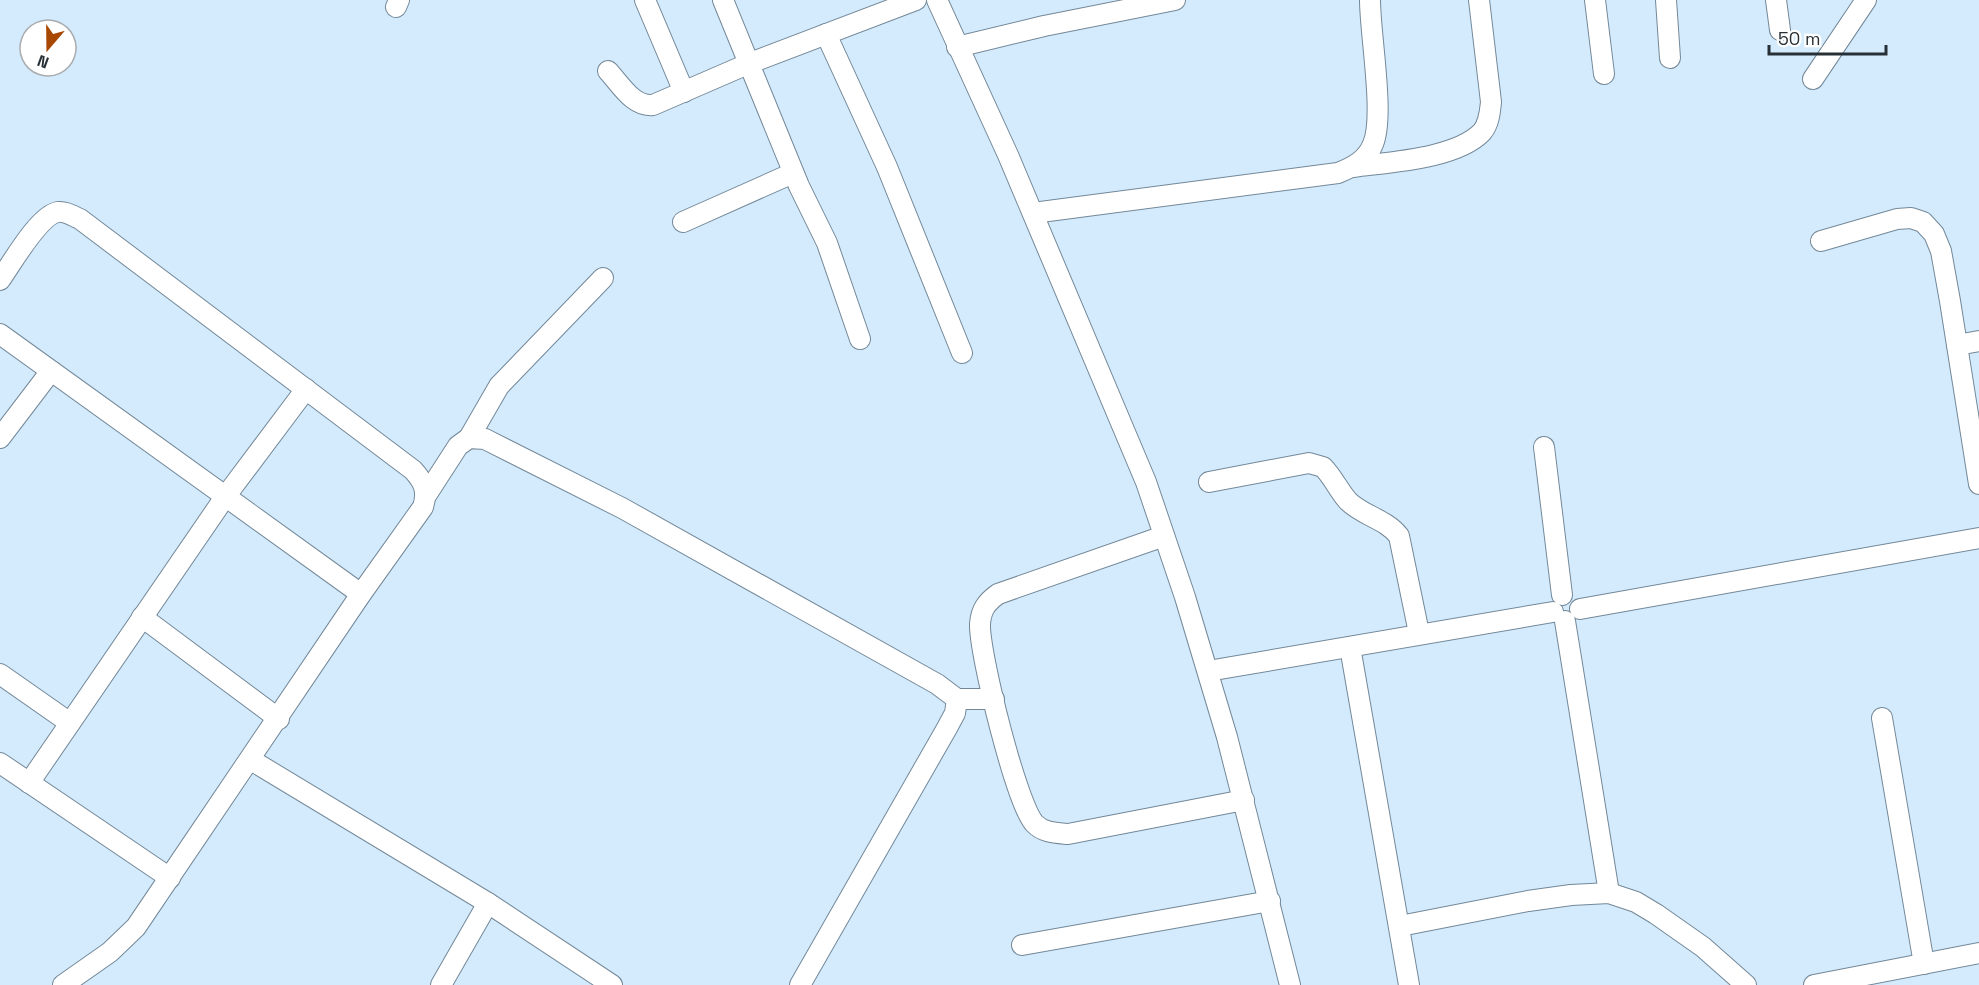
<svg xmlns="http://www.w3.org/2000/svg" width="1979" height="985" viewBox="0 0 1979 985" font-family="'Space Grotesk',sans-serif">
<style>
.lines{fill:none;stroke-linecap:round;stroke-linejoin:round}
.minor-casing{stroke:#738898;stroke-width:22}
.minor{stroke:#fff;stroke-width:20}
</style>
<rect width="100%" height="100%" fill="#d4ebfd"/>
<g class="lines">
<!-- minor casing -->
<g class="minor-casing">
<g id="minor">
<polyline points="645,0 684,92"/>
<polyline points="723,0 799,186 827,243 860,339"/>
<polyline points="937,0 1008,155 1146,482 1185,597 1227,737 1290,985"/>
<polyline points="1595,0 1604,74"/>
<polyline points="1666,0 1670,58"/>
<polyline points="1776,0 1780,30"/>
<polyline points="396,7 399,0"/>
<polyline points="826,34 887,167 962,353"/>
<polyline points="957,47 1044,26 1175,0"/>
<path d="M 608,71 C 621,85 633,107 653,105 L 750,63 L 916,0"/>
<polyline points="1813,79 1866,0"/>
<path d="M 1353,167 C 1389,162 1456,159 1482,132 C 1489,124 1490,112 1491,102 L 1479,0"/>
<path d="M 1033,213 L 1338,173 C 1353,167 1367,160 1373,144 C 1385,116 1370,35 1370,0"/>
<polyline points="683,222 793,173"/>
<polyline points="1821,241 1897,219 1911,218 1923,222 1934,234 1941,251 1950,301 1979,484"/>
<path d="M 0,280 C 12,263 39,215 58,212 C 65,211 73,216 80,219 L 413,470 C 424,482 428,491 423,507 L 361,594 L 136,927 L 110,952 L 63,985"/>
<polyline points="0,334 361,594"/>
<polyline points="1957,345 1979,341"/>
<polyline points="0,438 51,371"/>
<polyline points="469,438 499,386 603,278"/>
<polyline points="1544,447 1562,595"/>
<path d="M 1209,482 L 1309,463 L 1323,467 C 1333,477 1339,491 1348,501 C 1363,516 1386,519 1399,536 L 1419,633"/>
<polyline points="427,494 458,446 469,438 485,439 622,508 937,684 957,699 955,713 947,728 800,985"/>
<path d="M 1164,536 L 998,594 C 987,602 981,609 980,624 C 979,653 1016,802 1034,823 C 1043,833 1056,833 1068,834 L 1244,800"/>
<polyline points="1580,609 1979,538"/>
<polyline points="142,617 279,719"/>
<polyline points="1565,621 1609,893"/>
<polyline points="1350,647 1409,985"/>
<polyline points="1208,671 1553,612"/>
<polyline points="0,674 70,723"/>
<polyline points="957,699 994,699"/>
<polyline points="1882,718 1924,964"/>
<polyline points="251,760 488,903 612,985"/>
<polyline points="0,763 170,878"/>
<polyline points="29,783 225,497 306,389"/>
<polyline points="1400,926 1528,901 1571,895 1609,893 1636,902 1656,914 1703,947 1746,985"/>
<polyline points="1022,945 1270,901"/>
<polyline points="441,985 488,903"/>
<polyline points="1814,985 1979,953"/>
</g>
</g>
<!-- minor -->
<use href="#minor" class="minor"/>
</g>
<!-- north arrow -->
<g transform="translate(48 48) rotate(200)"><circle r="28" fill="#ffffff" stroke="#a9acaf" stroke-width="1.5"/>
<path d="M0-4.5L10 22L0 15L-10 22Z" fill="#a74700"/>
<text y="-9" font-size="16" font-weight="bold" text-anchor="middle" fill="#273037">N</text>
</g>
<!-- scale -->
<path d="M1769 45v9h117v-9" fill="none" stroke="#273037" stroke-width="3"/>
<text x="1778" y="45" font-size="18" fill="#273037" stroke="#ffffff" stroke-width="4.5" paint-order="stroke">50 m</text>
</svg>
